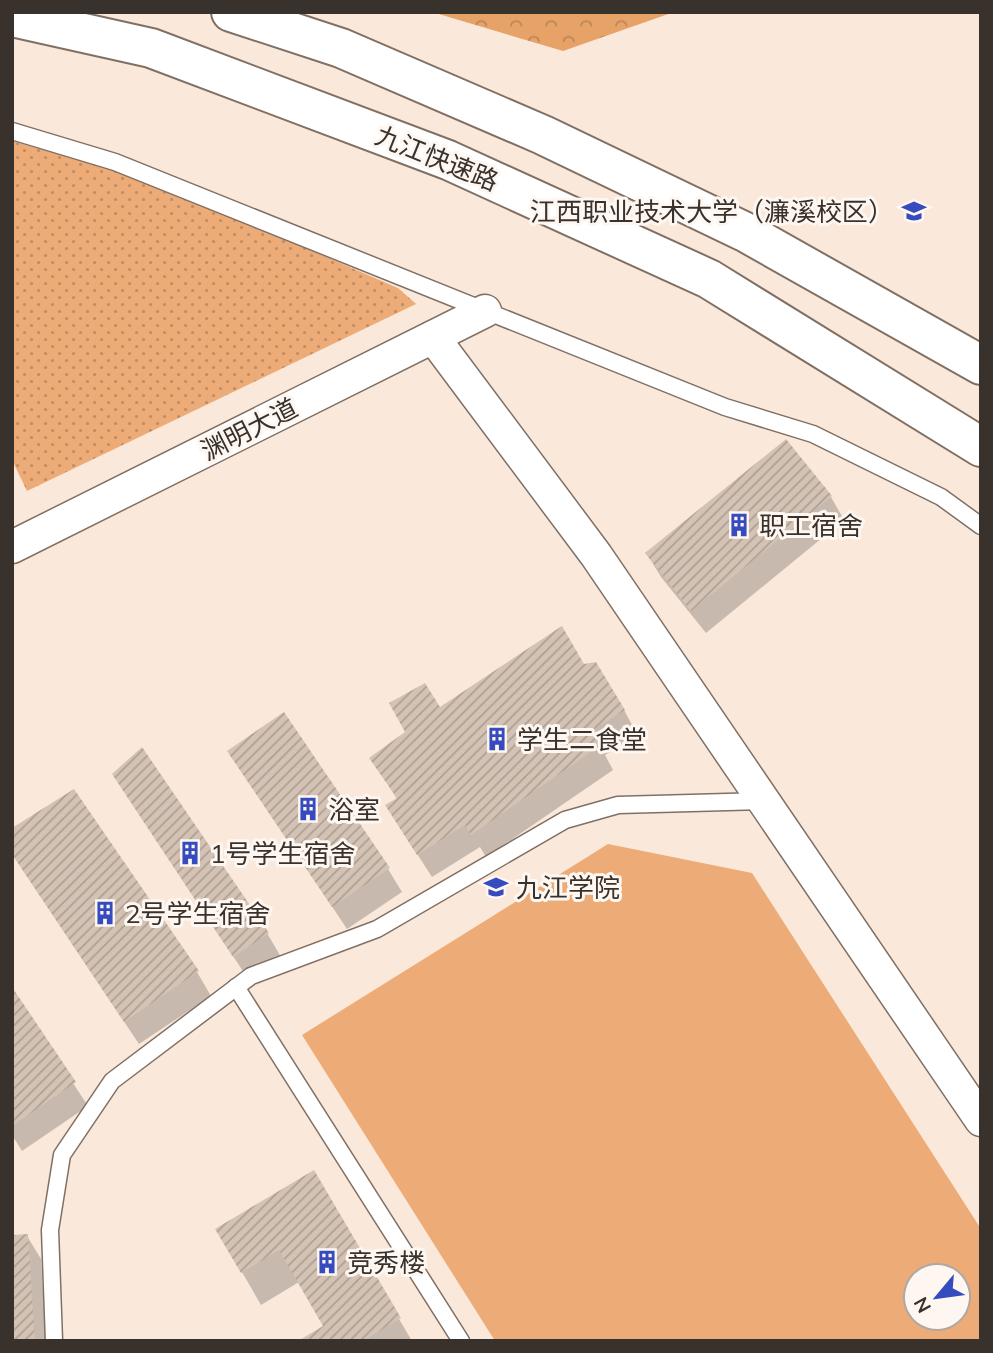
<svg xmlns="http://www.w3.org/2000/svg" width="993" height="1353" viewBox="0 0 993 1353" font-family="Mulish,'Noto Sans SC',sans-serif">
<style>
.grass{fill:url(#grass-dots)}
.forest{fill:url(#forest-crowns)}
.green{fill:#edac77;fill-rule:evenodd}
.shadow{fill:#0003}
.building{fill:url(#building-hatch)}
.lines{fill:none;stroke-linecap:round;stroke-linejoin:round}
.service-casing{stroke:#807064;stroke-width:19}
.minor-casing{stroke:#807064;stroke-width:35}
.motorway-casing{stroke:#807064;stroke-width:42}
.service{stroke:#fff;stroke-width:16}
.minor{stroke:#fff;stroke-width:32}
.motorway{stroke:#fff;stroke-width:38}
.labels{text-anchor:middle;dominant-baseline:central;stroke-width:6;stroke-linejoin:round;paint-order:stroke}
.street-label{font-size:26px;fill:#39322c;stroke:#fef7f1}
.poi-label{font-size:26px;fill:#39322c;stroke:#fef7f1;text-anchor:start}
</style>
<defs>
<pattern id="grass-dots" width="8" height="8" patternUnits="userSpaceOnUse" patternTransform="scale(1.75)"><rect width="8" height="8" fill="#edac77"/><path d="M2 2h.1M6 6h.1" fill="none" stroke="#c18d62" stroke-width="1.8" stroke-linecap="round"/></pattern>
<pattern id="forest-crowns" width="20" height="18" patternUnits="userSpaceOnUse" patternTransform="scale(1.75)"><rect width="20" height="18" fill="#e7a268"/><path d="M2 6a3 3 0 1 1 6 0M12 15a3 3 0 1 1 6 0" fill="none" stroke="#bc8556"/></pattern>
<pattern id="building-hatch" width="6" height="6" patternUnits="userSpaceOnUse" patternTransform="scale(1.75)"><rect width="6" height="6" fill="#d4c3b5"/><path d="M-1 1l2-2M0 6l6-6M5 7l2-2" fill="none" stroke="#ad9f93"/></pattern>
</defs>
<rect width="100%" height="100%" fill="#fae8da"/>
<!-- grass -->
<polygon class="grass" points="12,141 111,169 301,246 398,288 416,304 27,491 12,460"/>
<!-- forest -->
<polygon class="forest" points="432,12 674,12 563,51"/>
<!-- green -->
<path class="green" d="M 608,844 L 752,873 L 981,1229 L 981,1341 L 495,1341 L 302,1035 ZM 916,1276 L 958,1276 L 958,1318 L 916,1318 Z"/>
<!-- shadow -->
<g class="shadow">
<polygon points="831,497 844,520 706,633 661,577 647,554"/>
<polygon points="583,666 624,710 637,734 605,755 613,770 486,857 480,847 432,877 401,829 397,799 372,759 439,710"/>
<polygon points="229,752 388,869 402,892 347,929"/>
<polygon points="114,774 267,933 281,957 248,979"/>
<polygon points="73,791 197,972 211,996 139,1044 12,854"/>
<polygon points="12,990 88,1106 22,1151 12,1135"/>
<polygon points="313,1173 412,1341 301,1341 325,1326 299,1282 261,1305 217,1229"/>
<polygon points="27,1236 41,1259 46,1341 12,1341"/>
</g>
<!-- building -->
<g class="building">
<polygon points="786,439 832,496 691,611 645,553"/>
<polygon points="562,626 584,664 596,662 625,710 593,730 601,745 471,835 465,825 417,855 385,805 397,798 369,758 405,732 389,703 425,683 440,707"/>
<polygon points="284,712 390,868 332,907 227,751"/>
<polygon points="142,747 269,933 233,957 112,774"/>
<polygon points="74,789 199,971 124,1022 12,854 12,828"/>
<polygon points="12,987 76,1082 12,1126"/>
<polygon points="314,1170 401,1318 363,1341 298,1341 323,1326 279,1250 241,1273 215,1229"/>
<polygon points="28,1234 35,1341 12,1341 12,1235"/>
</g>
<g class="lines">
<!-- service casing -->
<g class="service-casing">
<g id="service">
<polyline points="12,131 115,162 725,407 813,434 941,497 981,526"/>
<polyline points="236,987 461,1341"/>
<polyline points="54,1341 50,1230 62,1155 112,1081 251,976 377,929 565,820 618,805 764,801"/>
</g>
</g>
<!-- minor casing -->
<g class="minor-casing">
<g id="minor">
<polyline points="433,337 596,555 981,1120"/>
<polyline points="12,547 485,311"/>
</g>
</g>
<!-- motorway casing -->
<g class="motorway-casing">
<g id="motorway">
<polyline points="231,12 341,48 543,135 745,232 981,365"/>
<polyline points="12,17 151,48 448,160 709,279 981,447"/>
</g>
</g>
<!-- service -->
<use href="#service" class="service"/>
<!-- minor -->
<use href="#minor" class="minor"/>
<!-- motorway -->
<use href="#motorway" class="motorway"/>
</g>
<!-- icons -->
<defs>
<g id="university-bare" transform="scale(1.89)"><path d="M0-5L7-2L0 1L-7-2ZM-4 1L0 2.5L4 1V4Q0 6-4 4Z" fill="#364cbe" stroke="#fef7f1" stroke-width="2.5" paint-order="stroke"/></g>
<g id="building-bare" transform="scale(1.89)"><path d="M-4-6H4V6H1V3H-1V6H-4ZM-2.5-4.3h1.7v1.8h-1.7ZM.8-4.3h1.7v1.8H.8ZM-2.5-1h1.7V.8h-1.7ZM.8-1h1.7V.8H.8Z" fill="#364cbe" stroke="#fef7f1" stroke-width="2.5" paint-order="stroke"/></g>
</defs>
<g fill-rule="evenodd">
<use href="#university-bare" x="914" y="211"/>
<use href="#building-bare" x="739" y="525"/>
<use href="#building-bare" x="497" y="739"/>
<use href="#building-bare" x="308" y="809"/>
<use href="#building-bare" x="190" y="853"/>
<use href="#university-bare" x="496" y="887"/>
<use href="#building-bare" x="105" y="913"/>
<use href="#building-bare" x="327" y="1262"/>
</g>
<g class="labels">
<!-- street labels -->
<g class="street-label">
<text transform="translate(437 158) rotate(22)">九江快速路</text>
<text transform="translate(249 429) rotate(-27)">渊明大道</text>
</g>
<!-- poi labels -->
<g class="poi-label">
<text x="894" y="211" text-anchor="end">江西职业技术大学（濂溪校区）</text>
<text x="759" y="525">职工宿舍</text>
<text x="517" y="739">学生二食堂</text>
<text x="328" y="809">浴室</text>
<text x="210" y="853">1号学生宿舍</text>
<text x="516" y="887">九江学院</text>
<text x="125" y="913">2号学生宿舍</text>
<text x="347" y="1262">竞秀楼</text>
</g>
</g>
<!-- border -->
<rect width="993" height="1353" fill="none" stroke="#39322c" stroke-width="28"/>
<!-- north arrow -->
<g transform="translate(937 1297) rotate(241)"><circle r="33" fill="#fef7f1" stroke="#afa8a2" stroke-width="2"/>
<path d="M0-5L12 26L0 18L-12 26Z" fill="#364cbe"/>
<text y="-10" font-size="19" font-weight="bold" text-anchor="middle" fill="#39322c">N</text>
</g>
</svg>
